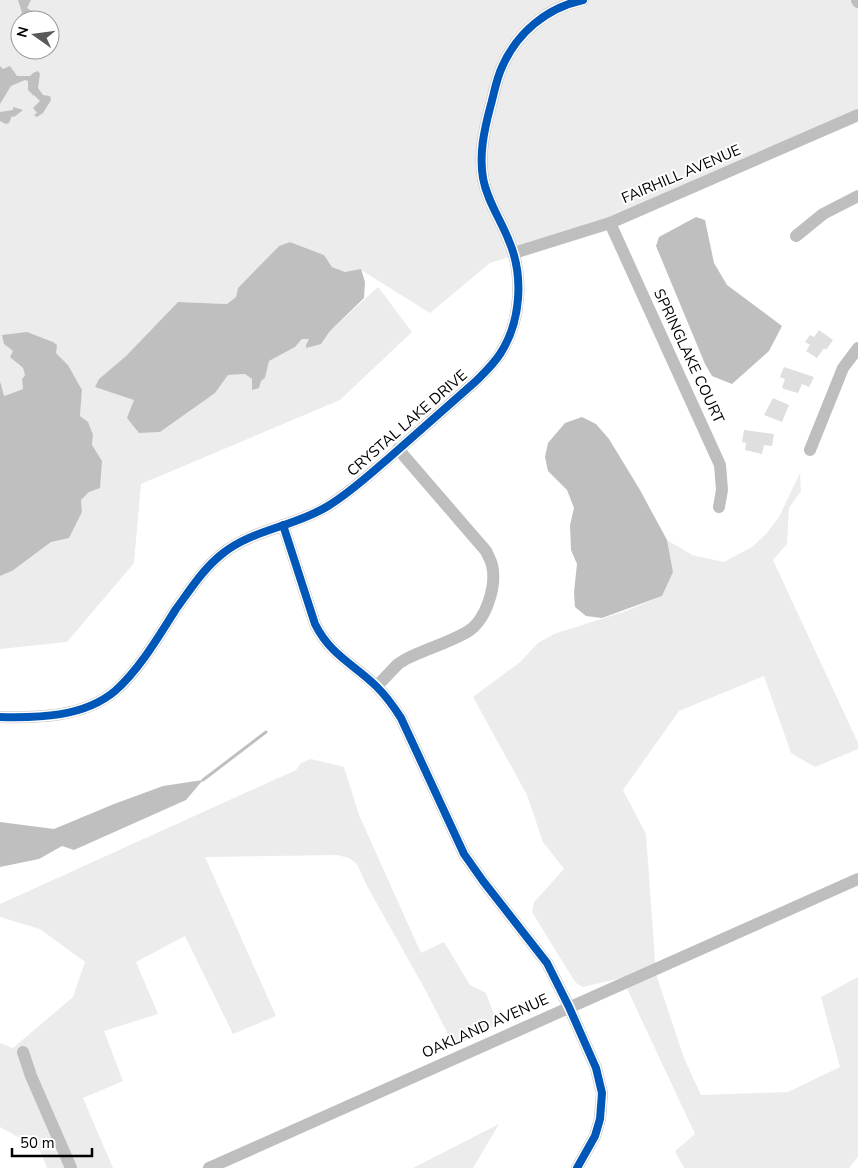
<svg xmlns="http://www.w3.org/2000/svg" width="858" height="1168" viewBox="0 0 858 1168" font-family="'Nunito Sans',sans-serif">
<style>
.green{fill:#ececec;fill-rule:evenodd}
.water{fill:#bfbfbf}
.lines{fill:none;stroke-linecap:round;stroke-linejoin:round}
.stream{stroke:#bfbfbf;stroke-width:3}
.building{fill:#dfdfdf}
.minor{stroke:#bebebe;stroke-width:12}
.cycleway-casing{stroke:#fff;stroke-width:11}
.cycleway{stroke:#0057b8;stroke-width:8}
.labels{text-anchor:middle;dominant-baseline:central;stroke-width:4;stroke-linejoin:round;paint-order:stroke}
.street-label{font-size:15px;fill:#000;stroke:#fff}
</style>
<rect width="100%" height="100%" fill="#fff"/>
<!-- green -->
<g class="green">
<path d="M 0,0 L 858,0 L 858,122 L 635,217 L 490,263 L 430,313 L 361,270 L 345,272 L 332,267 L 324,255 L 290,242 L 279,246 L 238,288 L 236,297 L 227,304 L 178,302 L 126,356 L 99,379 L 215,393 L 228,375 L 245,374 L 252,379 L 261,380 L 265,378 L 268,361 L 295,347 L 302,339 L 308,338 L 321,344 L 330,331 L 378,287 L 412,332 L 340,400 L 141,484 L 134,563 L 67,642 L 0,649 L 0,576 L 12,571 L 51,542 L 69,538 L 82,512 L 81,500 L 89,492 L 93,435 L 80,416 L 82,390 L 68,365 L 56,353 L 14,351 L 18,365 L 23,368 L 25,375 L 22,379 L 23,389 L 3,396 L 0,381 ZM 20,20 L 50,20 L 50,50 L 20,50 Z"/>
<polygon points="800,473 801,491 789,508 787,544 773,560 858,743 858,749 815,767 791,753 764,676 679,711 623,790 646,834 656,974 684,1058 701,1095 788,1092 840,1067 821,997 858,977 858,1157 849,1168 684,1168 675,1151 695,1134 622,978 582,987 575,982 532,912 534,902 564,869 543,842 527,795 473,697 520,662 538,643 554,634 623,612 662,596 673,572 667,540 692,555 724,562 752,547 766,534 779,517"/>
<polygon points="311,759 344,767 359,815 421,953 444,942 470,985 486,993 498,1025 454,1046 427,993 367,886 357,864 349,858 337,855 205,857 276,1016 233,1034 185,936 136,962 158,1014 104,1031 123,1081 83,1098 113,1168 47,1168 39,1149 0,1127 0,1043 13,1048 73,997 85,962 40,929 0,917 0,904 296,770 301,763"/>
<polygon points="499,1124 473,1168 413,1168"/>
</g>
<!-- water -->
<g class="water">
<polygon points="18,0 31,0 27,8 32,11 39,11 44,16 43,20 25,20 25,17 20,18 21,14 22,13"/>
<polygon points="0,66 3,69 10,66 17,76 30,76 33,73 38,71 40,74 38,88 43,95 50,96 51,100 43,113 37,117 34,115 37,113 33,108 40,101 34,95 31,96 33,95 28,90 28,81 25,80 11,86 0,104"/>
<polygon points="13,107 23,110 14,117 12,116 9,123 6,124 0,121 0,112 13,110"/>
<polygon points="696,217 705,220 714,263 727,285 782,326 769,351 732,384 712,376 705,364 656,246 659,237"/>
<polygon points="290,242 324,255 332,267 345,272 361,269 365,282 364,298 330,331 321,344 306,348 306,345 309,339 302,339 295,347 269,361 265,378 261,381 259,388 252,390 252,379 245,374 228,375 215,393 160,432 139,433 127,418 134,400 95,387 99,379 126,356 178,302 227,304 236,297 238,288 279,246"/>
<polygon points="27,332 53,342 57,345 56,353 68,365 82,390 80,416 88,422 93,435 92,445 102,461 100,488 89,492 81,500 82,512 69,538 51,542 12,571 0,576 0,381 4,396 23,389 22,379 25,375 23,368 10,357 13,351 4,344 2,335"/>
<polygon points="582,417 596,424 609,439 640,490 667,540 673,572 662,596 602,618 586,616 575,607 574,592 577,564 571,550 570,525 574,508 567,490 548,471 545,457 548,443 565,423"/>
<polygon points="203,780 186,800 74,850 62,846 39,859 0,867 0,822 54,829 114,804 163,786"/>
</g>
<g class="lines">
<!-- stream -->
<polyline class="stream" points="203,780 266,732"/>
</g>
<!-- building -->
<g class="building">
<polygon points="819,330 833,340 826,350 824,348 817,358 806,351 810,345 805,342 810,335 814,337"/>
<polygon points="784,367 814,377 809,387 802,384 798,393 784,389 782,387 785,379 780,377"/>
<polygon points="773,398 789,405 782,422 764,415"/>
<polygon points="744,430 774,434 772,446 764,445 762,454 745,450 746,443 742,442"/>
</g>
<g class="lines">
<!-- minor -->
<g class="minor">
<polyline points="857,0 858,2"/>
<polyline points="610,223 720,465 722,490 719,507"/>
<polyline points="796,236 823,214 858,196"/>
<polyline points="514,253 610,223 858,115"/>
<polyline points="810,450 843,368 858,348"/>
<path d="M 283,525 L 315,624 C 331,656 354,664 377,687 C 387,697 394,707 401,718 L 464,854 L 483,881 L 547,963 L 569,1007 L 596,1068 L 602,1093 L 600,1119 L 595,1136 L 577,1168"/>
<path d="M 377,686 L 398,664 L 406,659 C 426,649 448,643 467,632 C 486,621 497,586 492,565 C 491,561 488,555 486,551 L 398,449"/>
<path d="M 0,717 C 39,718 84,717 115,691 C 139,670 159,636 176,609 C 190,590 203,569 222,554 C 253,529 294,527 328,506 C 351,492 370,474 390,457 C 418,432 447,407 475,382 C 484,373 493,365 500,354 C 521,322 524,276 509,241 C 501,220 487,201 483,178 C 479,154 484,131 490,108 C 494,94 496,80 502,67 C 517,33 546,8 583,0"/>
<polyline points="23,1052 31,1076 71,1168"/>
<polyline points="209,1168 858,879"/>
</g>
<!-- cycleway casing -->
<g class="cycleway-casing">
<g id="cycleway">
<path d="M 283,525 L 315,624 C 331,656 354,664 377,687 C 387,697 394,707 401,718 L 464,854 L 483,881 L 547,963 L 569,1007 L 596,1068 L 602,1093 L 600,1119 L 595,1136 L 577,1168"/>
<path d="M 0,717 C 39,718 84,717 115,691 C 139,670 159,636 176,609 C 190,590 203,569 222,554 C 253,529 294,527 328,506 C 351,492 370,474 390,457 C 418,432 447,407 475,382 C 484,373 493,365 500,354 C 521,322 524,276 509,241 C 501,220 487,201 483,178 C 479,154 484,131 490,108 C 494,94 496,80 502,67 C 517,33 546,8 583,0"/>
</g>
</g>
<!-- cycleway -->
<use href="#cycleway" class="cycleway"/>
</g>
<g class="labels">
<!-- street labels -->
<g class="street-label">
<text transform="translate(681 174) rotate(-23)">FAIRHILL AVENUE</text>
<text transform="translate(689 356) rotate(65)">SPRINGLAKE COURT</text>
<text transform="translate(407 423) rotate(-41)">CRYSTAL LAKE DRIVE</text>
<text transform="translate(485 1026) rotate(-24)">OAKLAND AVENUE</text>
</g>
</g>
<!-- north arrow -->
<g transform="translate(35 35) rotate(284)"><circle r="24" fill="#ffffff" stroke="#999999"/>
<path d="M0-4L9 19L0 12L-9 19Z" fill="#595959"/>
<text y="-8" font-size="14" font-weight="bold" text-anchor="middle" fill="#000000">N</text>
</g>
<!-- scale -->
<path d="M12 1148v8h80v-8" fill="none" stroke="#000000" stroke-width="2.5"/>
<text x="20" y="1148" font-size="15" fill="#000000" stroke="#ffffff" stroke-width="4" paint-order="stroke">50 m</text>
</svg>
